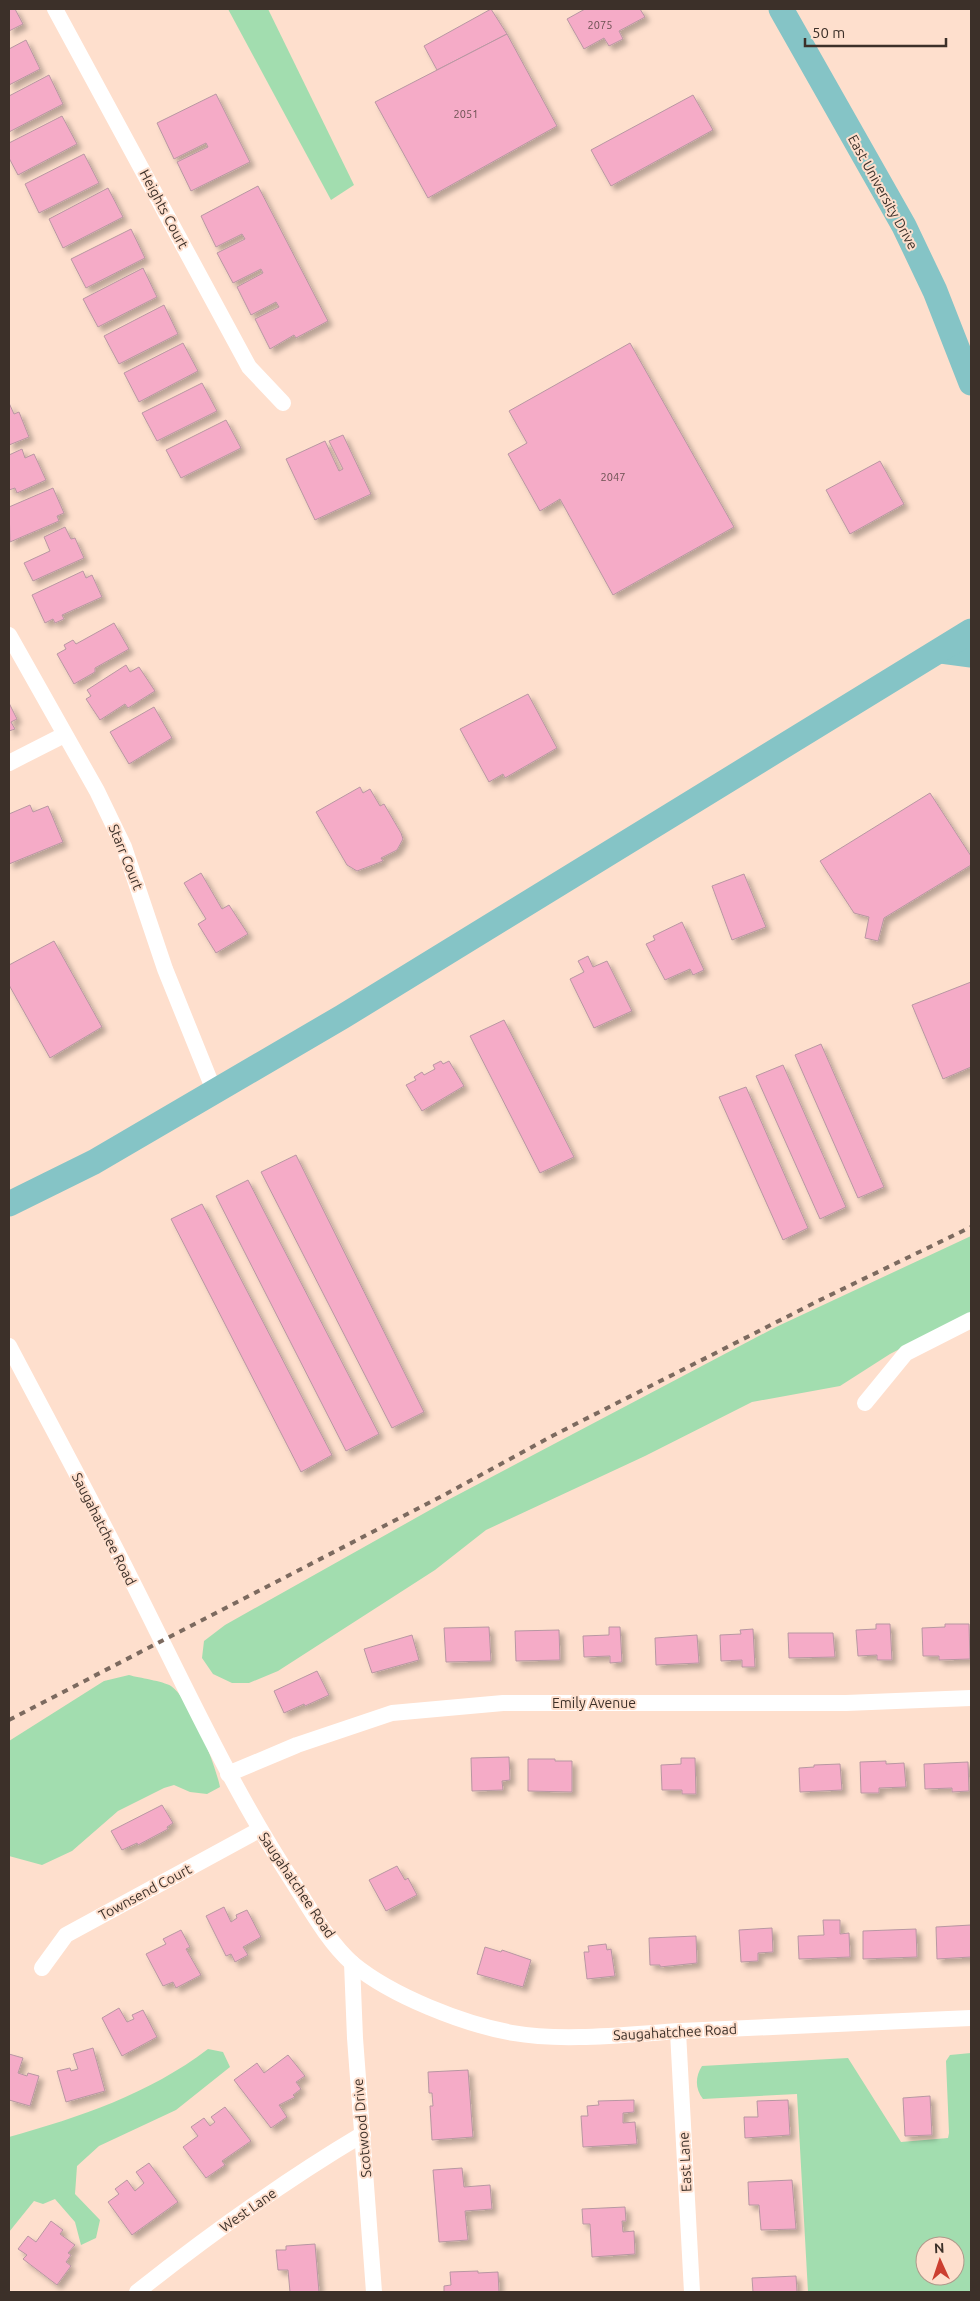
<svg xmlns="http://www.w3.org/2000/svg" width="980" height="2301" viewBox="0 0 980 2301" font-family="Ubuntu,sans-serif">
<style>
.green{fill:#a2ddaf;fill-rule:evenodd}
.building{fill:#f5abc7;stroke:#b897a2;filter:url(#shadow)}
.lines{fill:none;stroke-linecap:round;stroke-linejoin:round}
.street{stroke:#fff;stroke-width:16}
.primary{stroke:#85c4c6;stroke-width:25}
.rail{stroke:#7c6a5f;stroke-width:4;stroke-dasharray:6 6;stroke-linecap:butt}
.labels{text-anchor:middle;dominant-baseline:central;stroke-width:4;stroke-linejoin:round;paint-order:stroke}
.number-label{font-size:11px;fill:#6a4f50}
.street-label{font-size:14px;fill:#3c3029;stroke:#fedfcd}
</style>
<defs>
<filter id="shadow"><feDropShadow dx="4.5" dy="4.5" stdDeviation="2.5" flood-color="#0004"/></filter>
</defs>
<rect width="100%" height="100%" fill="#fedfcd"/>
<!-- green -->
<g class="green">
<polygon points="228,9 268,9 354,185 331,200"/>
<polygon points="971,1236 971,1312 890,1354 840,1386 752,1402 645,1456 486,1530 435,1570 278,1671 249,1683 232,1683 213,1674 202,1658 204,1641 225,1625 446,1501 776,1327"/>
<path d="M 129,1675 C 139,1678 163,1681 171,1686 C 190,1699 215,1763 220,1787 L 207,1794 L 190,1792 L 174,1785 L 164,1788 L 118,1811 L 72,1851 L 42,1865 L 9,1856 L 9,1741 L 104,1681 Z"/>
<path d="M 208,2049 L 223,2052 L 230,2067 L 176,2110 L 99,2146 L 77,2166 L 75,2194 L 100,2220 L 96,2238 L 81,2245 L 75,2222 L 55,2199 L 43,2204 L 34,2201 L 9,2232 L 9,2137 C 80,2117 149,2094 208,2049 Z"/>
<path d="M 971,2053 L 971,2292 L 808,2292 L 797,2094 L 703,2099 C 695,2089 695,2077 702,2066 L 848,2058 L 901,2142 L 948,2138 L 949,2133 L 946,2061 L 950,2055 ZM 925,2246 L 955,2246 L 955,2276 L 925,2276 Z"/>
</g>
<!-- building -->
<g class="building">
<polygon points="9,9 15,9 23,24 9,31"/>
<polygon points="491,9 507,34 437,70 424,46"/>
<polygon points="585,9 640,9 645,17 619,31 623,39 609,46 604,38 584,49 567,19"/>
<polygon points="507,34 557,126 428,198 375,102"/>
<polygon points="26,40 40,69 9,85 9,49"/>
<polygon points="49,75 63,104 9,132 9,96"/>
<polygon points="216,94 250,162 191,191 177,162 208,147 206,143 174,159 157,123"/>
<polygon points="693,95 713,130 611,186 591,150"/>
<polygon points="62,116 77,144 18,175 9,158 9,143"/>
<polygon points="84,154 99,183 39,213 25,184"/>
<polygon points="258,186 328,321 296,338 294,335 270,349 255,319 279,307 276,302 251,315 237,287 263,273 261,269 233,283 217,253 245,239 242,234 216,247 201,216"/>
<polygon points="108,188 123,217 63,248 49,219"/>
<polygon points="131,229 145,258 86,288 71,259"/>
<polygon points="143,268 157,297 98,327 83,299"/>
<polygon points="164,305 178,334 119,364 104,336"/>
<polygon points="183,343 198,371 139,402 124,373"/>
<polygon points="630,343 734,527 613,595 560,499 540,511 508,454 527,443 509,411"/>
<polygon points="202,383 217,411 157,441 142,413"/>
<polygon points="9,403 14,414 19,412 29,437 9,445"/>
<polygon points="226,420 241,448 181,478 166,450"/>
<polygon points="343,435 371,494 315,520 286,459 325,441 339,471 343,469 329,441"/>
<polygon points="22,449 25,458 34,454 46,480 17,493 15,488 9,490 9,455"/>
<polygon points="880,461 904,504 850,534 826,490"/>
<polygon points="53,488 64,513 57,516 59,521 10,542 9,507"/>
<polygon points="65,527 71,539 75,538 84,558 33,581 24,563 50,551 44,537"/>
<polygon points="83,571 86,578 92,575 102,597 62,615 64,619 55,623 53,619 45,623 32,595"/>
<polygon points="114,623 129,649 95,668 95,672 74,684 57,654 66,649 64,645 73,640 76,644"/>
<polygon points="126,665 130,672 139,667 155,691 128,708 125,704 100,720 86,699 91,696 87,690"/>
<polygon points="528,694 557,748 505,778 503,774 489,782 460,729"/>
<polygon points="9,703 17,719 11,722 15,729 9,731"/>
<polygon points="154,707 172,738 129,764 110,732"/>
<polygon points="360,787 363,793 370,789 380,806 384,804 401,833 403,839 397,850 381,858 383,861 357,871 347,865 316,812"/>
<polygon points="930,793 971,856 971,865 884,918 878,941 865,938 869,917 854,913 820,861"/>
<polygon points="30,805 33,812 48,806 63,842 9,864 9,814"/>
<polygon points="201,873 222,909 229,905 248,934 216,953 198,924 206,919 184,883"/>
<polygon points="744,874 766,927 732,940 712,886"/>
<polygon points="682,922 704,970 693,975 690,969 665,980 646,944 655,940 653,936"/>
<polygon points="54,941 102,1027 50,1058 9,985 9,965"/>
<polygon points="588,956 593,967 607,961 632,1011 594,1028 570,979 584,972 578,961"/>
<polygon points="971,982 971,1067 943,1079 912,1005"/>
<polygon points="504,1020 574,1157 540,1173 470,1036"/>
<polygon points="821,1044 884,1187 858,1198 795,1055"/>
<polygon points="441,1061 443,1064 449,1061 464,1086 422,1111 406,1085 416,1080 414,1077 422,1072 424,1075 435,1069 433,1065"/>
<polygon points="783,1065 846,1207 820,1219 756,1076"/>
<polygon points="746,1087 808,1228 783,1240 719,1097"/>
<polygon points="296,1155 424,1412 392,1428 261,1172"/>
<polygon points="248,1180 379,1434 346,1451 216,1196"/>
<polygon points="202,1204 332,1455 301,1472 171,1219"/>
<polygon points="876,1624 890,1624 892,1660 877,1660 877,1655 858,1656 856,1630 876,1629"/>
<polygon points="945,1624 969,1624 970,1659 939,1660 939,1656 923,1656 922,1628 945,1627"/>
<polygon points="489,1627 491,1661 446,1662 444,1628"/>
<polygon points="609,1627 620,1627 622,1662 610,1663 610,1656 584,1657 583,1636 609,1635"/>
<polygon points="753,1629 755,1667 742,1667 742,1660 721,1661 720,1635 741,1634 740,1630"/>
<polygon points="559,1630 560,1660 516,1661 515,1631"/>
<polygon points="788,1633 833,1633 835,1657 789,1658"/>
<polygon points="412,1635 419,1660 372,1673 364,1649"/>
<polygon points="697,1635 699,1663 656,1665 655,1638"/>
<polygon points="317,1671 329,1695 305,1706 304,1704 284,1713 274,1691"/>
<polygon points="509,1757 510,1780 502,1781 503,1790 472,1791 471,1758"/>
<polygon points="681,1758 695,1758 696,1794 682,1794 682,1790 662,1790 661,1765 681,1764"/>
<polygon points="528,1759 555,1759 555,1761 572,1761 572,1792 528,1791"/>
<polygon points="886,1761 886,1764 904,1763 906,1787 879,1788 879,1793 861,1793 860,1762"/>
<polygon points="968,1762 969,1791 952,1792 952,1788 925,1789 924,1764"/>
<polygon points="840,1764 842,1790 800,1792 799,1768 814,1767 814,1765"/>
<polygon points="162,1805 173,1823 167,1827 168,1829 138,1845 137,1843 122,1850 111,1831"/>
<polygon points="397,1866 405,1880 408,1878 417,1895 386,1911 369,1880"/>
<polygon points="224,1907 231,1922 237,1918 236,1915 247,1910 261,1937 243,1947 248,1955 235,1962 231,1954 226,1956 206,1916"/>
<polygon points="823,1920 840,1920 840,1934 849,1933 850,1957 799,1959 798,1936 824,1935"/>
<polygon points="971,1925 971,1957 937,1959 936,1927"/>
<polygon points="772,1928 773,1952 758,1953 758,1961 741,1962 739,1930"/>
<polygon points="916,1929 917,1957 863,1959 863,1931"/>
<polygon points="181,1930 190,1947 186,1949 201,1975 176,1988 173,1982 163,1986 146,1954 166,1944 163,1939"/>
<polygon points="696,1936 697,1963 660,1967 660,1965 650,1965 649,1938"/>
<polygon points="606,1944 607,1950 611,1949 615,1976 587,1979 584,1952 589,1952 588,1946"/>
<polygon points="485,1947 501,1952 502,1950 531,1960 523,1987 477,1974"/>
<polygon points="119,2008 127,2022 134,2019 132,2015 143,2010 157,2037 122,2056 102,2018"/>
<polygon points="93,2048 105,2091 66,2102 57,2071 70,2068 71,2071 78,2069 73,2054"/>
<polygon points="9,2054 23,2058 18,2073 27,2076 28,2073 39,2076 30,2106 9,2100"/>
<polygon points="288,2055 305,2076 296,2082 301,2089 293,2095 295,2097 279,2105 287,2117 271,2128 234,2080 257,2063 264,2073"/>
<polygon points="468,2070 473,2137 432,2140 430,2106 433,2106 432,2093 429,2093 428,2072"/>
<polygon points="930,2096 932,2135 905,2136 903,2098"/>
<polygon points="634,2100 634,2112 623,2113 623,2123 635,2122 637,2144 583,2147 581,2116 588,2116 587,2106 599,2105 598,2101"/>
<polygon points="788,2100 790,2135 745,2138 744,2117 758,2117 757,2101"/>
<polygon points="225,2107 251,2141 222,2161 225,2165 206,2178 183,2147 198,2136 191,2127 204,2118 210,2126 215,2122 211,2117"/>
<polygon points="149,2163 178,2202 132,2235 108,2202 119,2194 115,2189 127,2180 135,2191 144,2183 136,2172"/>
<polygon points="462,2168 464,2187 490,2185 492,2209 465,2211 468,2240 439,2242 433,2170"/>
<polygon points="792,2180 796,2229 761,2230 759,2205 749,2205 748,2182"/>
<polygon points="625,2207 626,2221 622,2221 623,2232 634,2231 635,2254 592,2257 590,2224 583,2224 582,2209"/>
<polygon points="51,2221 63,2230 60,2234 75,2245 68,2253 71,2255 66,2262 71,2266 57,2285 23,2259 27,2255 18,2249 28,2236 36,2242"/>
<polygon points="315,2244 319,2292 290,2292 288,2270 278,2270 276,2250 286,2250 286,2246"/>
<polygon points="478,2271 478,2273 498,2272 499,2292 444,2292 444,2286 451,2285 450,2272"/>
<polygon points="796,2276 797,2292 753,2292 752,2278"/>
</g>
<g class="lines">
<!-- street -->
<g class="street">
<polyline points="55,9 249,367 283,403"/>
<polyline points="9,635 97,791 124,847 165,969 215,1093"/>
<polyline points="9,763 64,735"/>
<path d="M 9,1346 C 50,1424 92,1501 131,1579 C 183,1682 230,1786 293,1882 C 310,1909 329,1943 353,1964 C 392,1996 463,2024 513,2033 C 563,2042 630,2034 681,2031 C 778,2026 875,2022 971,2018"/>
<polyline points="865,1403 906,1353 971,1320"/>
<polyline points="228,1774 297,1745 392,1713 503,1703 846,1703 971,1698"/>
<polyline points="352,1963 355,2038 374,2292"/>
<polyline points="42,1968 66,1935 259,1830"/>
<polyline points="678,2032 692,2292"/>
<path d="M 137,2292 C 209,2235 284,2181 363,2134"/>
</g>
<!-- primary -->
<g class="primary">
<polyline points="781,9 904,226 935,291 971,383"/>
<polyline points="941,651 971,655"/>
<polyline points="9,1204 94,1162 342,1017 971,631"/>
</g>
<!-- rail -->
<polyline class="rail" points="9,1720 446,1494 554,1435 822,1299 971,1227"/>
</g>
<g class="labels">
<!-- number labels -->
<g class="number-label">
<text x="600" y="25">2075</text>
<text x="466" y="114">2051</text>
<text x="613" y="477">2047</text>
</g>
<!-- street labels -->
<g class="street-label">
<text transform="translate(883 192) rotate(61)">East University Drive</text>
<text transform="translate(164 209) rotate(62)">Heights Court</text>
<text transform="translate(126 857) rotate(68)">Starr Court</text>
<text transform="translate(104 1529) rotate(63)">Saugahatchee Road</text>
<text x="594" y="1703">Emily Avenue</text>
<text transform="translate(297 1885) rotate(56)">Saugahatchee Road</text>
<text transform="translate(145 1892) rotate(-28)">Townsend Court</text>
<text transform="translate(675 2032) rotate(-3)">Saugahatchee Road</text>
<text transform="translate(362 2128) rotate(-95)">Scotwood Drive</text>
<text transform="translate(685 2162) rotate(-93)">East Lane</text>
<text transform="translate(248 2210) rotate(-35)">West Lane</text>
</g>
</g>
<!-- border -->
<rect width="980" height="2301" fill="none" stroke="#3c3029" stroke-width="20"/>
<!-- north arrow -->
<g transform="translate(940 2261) rotate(357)"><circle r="24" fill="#fedfcd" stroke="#b0998b"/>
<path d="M0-4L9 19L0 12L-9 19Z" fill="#cc3f30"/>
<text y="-8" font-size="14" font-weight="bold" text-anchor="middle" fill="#3c3029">N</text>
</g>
<!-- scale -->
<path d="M805 38v8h141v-8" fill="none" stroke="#3c3029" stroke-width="2.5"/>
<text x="812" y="38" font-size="15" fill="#3c3029" stroke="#fedfcd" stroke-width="4" paint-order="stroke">50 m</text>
</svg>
